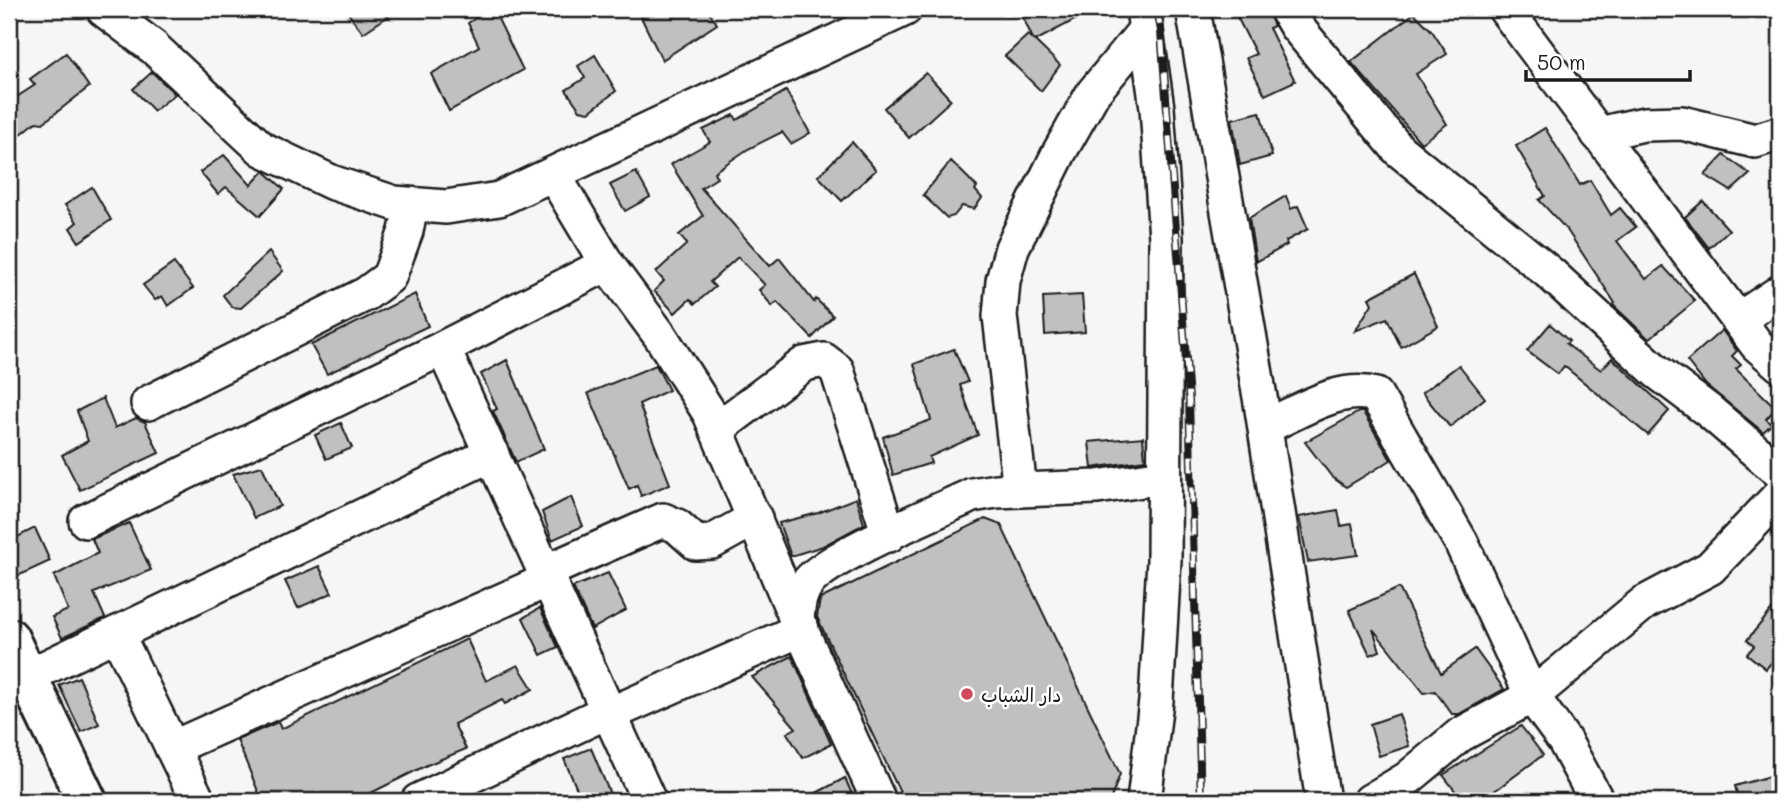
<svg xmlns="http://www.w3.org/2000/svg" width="1789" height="810" viewBox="0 0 1789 810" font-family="Mali,'Playpen Sans Arabic',sans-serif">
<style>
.building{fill:#c0c0c0;stroke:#1c1c1c;stroke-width:2}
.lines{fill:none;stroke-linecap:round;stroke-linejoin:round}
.minor-casing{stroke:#1c1c1c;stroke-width:38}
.major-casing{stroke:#1c1c1c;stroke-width:44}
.minor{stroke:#fff;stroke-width:33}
.major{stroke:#fff;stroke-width:38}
.rail-casing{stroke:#1c1c1c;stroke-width:8}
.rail{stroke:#fff;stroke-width:5;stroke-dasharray:16;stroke-linecap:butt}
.poi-dot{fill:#d1495b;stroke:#fff;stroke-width:2.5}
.labels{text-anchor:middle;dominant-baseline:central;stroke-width:5;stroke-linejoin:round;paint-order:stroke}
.poi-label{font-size:19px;fill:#1c1c1c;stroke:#fff;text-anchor:start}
</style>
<rect width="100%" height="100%" fill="#f6f6f6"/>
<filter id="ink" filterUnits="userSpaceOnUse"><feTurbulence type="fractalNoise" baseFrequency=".0143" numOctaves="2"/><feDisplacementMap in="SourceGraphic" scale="14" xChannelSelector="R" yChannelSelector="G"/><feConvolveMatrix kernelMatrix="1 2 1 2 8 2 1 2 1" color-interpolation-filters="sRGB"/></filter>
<g filter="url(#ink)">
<!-- building -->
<g class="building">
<polygon points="345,9 399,9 363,33"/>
<polygon points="490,9 493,9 523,70 449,111 431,74 479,46 468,23"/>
<polygon points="637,9 707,9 717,24 662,60"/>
<polygon points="1019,9 1095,9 1035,41 1060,65 1041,91 1005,56 1028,35 1034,41"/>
<polygon points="1233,9 1267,9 1274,26 1269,28 1295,81 1265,95 1246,58 1256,54"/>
<polygon points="1414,13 1432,31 1447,54 1416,74 1447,124 1421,143 1351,62"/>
<polygon points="66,53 89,87 43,123 36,122 9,144 9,102 35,85 30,79"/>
<polygon points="595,55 616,91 589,112 580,110 566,90 585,78 578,66"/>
<polygon points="152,72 175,94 154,111 133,89"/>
<polygon points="926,73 951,100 909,138 884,108"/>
<polygon points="786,91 810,133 791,144 782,132 748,149 714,172 717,178 701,188 770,266 779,258 814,302 816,299 833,316 812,338 777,302 772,306 759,290 765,285 738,257 710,282 715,287 695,304 690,299 675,313 654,291 664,281 656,272 687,244 679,235 703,216 671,164 710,142 703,130 734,115 737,120"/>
<polygon points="1260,112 1272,156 1240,165 1232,119"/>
<polygon points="1545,128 1580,185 1590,180 1611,215 1620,208 1636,227 1617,241 1646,279 1663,266 1695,301 1649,339 1613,305 1615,303 1567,230 1539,200 1545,196 1516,146"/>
<polygon points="852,142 876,170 842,201 818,176"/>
<polygon points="224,155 251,185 264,171 284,189 260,216 226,187 218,194 200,172"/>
<polygon points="1724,155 1750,174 1731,191 1705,175"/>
<polygon points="951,161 977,187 975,190 982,198 974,209 962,206 954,216 947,218 923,195"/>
<polygon points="636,172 650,197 625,211 610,185"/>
<polygon points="92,187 111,220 79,242 70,228 77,222 65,205"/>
<polygon points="1286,196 1291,209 1298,206 1308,229 1286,241 1287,245 1256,262 1249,218"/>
<polygon points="1703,201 1729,230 1709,248 1685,217"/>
<polygon points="269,252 283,271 241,308 232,307 223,295"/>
<polygon points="174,263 193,288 168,306 162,296 155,300 143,285"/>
<polygon points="1414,274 1438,326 1401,347 1387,318 1355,331 1372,304 1369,298"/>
<polygon points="415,294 428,326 327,374 311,345"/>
<polygon points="1082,295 1085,332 1045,335 1043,297"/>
<polygon points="1550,324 1569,341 1566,344 1601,370 1612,358 1669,411 1648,435 1564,366 1558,374 1527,351"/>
<polygon points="1722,330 1737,351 1732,356 1741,365 1736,369 1776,408 1766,419 1772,424 1763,432 1706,385 1687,361"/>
<polygon points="954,349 968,382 960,385 978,435 929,457 931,463 893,475 883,437 931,420 914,364"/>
<polygon points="507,360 544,449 516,462 493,411 497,409 481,374"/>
<polygon points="656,365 669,390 639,404 670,484 641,496 637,485 629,489 588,393"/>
<polygon points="1459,365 1485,398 1450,427 1422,393"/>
<polygon points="103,398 115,428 136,418 145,422 159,453 80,490 62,455 88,441 77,411"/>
<polygon points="1359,412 1363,412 1391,460 1346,487 1332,477 1305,442"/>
<polygon points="341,423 352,448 326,459 315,435"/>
<polygon points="1143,437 1145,460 1092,468 1089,442"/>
<polygon points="262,466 280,506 254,518 233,474"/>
<polygon points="571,497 583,526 552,540 542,512"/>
<polygon points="856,498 864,524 823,546 791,556 779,523 818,513"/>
<polygon points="1338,510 1341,526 1352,524 1358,555 1308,562 1299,517"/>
<polygon points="985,519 1001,525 1120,774 1110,801 904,801 817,617 820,599"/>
<polygon points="129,523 151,570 94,593 105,618 62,638 52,617 68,610 54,576 98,553 92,539"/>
<polygon points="35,528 50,561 9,580 9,541"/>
<polygon points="319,566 332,593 298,608 285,581"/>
<polygon points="608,573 626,610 592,629 573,587"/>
<polygon points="1399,588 1441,673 1475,649 1504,689 1459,714 1452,714 1435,691 1424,693 1373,629 1380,651 1370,655 1349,610"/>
<polygon points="1780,600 1780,652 1766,669 1747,654 1754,646 1747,640"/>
<polygon points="540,608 558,647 541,655 523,618"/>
<polygon points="467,639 486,681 518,665 533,689 505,704 502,700 454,724 466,749 427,765 355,801 262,801 237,740 278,722 281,729"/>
<polygon points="792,656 831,744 803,758 787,733 796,728 752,677"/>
<polygon points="79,677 99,724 81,732 59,685"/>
<polygon points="1399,714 1409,746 1379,756 1370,724"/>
<polygon points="1521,726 1543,755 1481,801 1463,801 1443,775"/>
<polygon points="591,748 610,794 594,801 582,801 564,759"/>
<polygon points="1774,775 1779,801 1739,801 1735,786"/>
<polygon points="845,778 855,801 801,801"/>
</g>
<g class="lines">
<!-- minor casing -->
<g class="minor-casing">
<g id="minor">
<polyline points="103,9 153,47 262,149 331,182 394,203 446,207 499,199 905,9"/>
<polyline points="1143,9 1157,108 1166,238 1164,560 1156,701 1144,801"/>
<polyline points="1193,9 1261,403 1323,801"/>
<polyline points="1286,9 1296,26 1399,150 1552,275 1656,371 1709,411 1780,472"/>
<polyline points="1505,9 1757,345 1780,365"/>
<polyline points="1598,134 1644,124 1682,123 1755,141 1780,133"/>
<polyline points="553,174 607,264 661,337 710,414 797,621"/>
<polyline points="1739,319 1780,292"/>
<polyline points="443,348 649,801"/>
<polyline points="148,403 366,294 389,277 406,231 411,206"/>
<path d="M 1265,427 C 1299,412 1339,384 1376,395 L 1461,542 L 1532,696 L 1564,740 L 1597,801"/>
<polyline points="717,429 804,364 824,360 837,370 889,535"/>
<polyline points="1020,490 1000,316 1003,281 1012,248 1060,151 1093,93 1146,29"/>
<polyline points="86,521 443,348 607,264"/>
<polyline points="547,571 663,520 677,526 696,543 712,542 755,518"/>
<polyline points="117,634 198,801"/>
<polyline points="9,685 492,454"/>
<polyline points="610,714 802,629"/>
<polyline points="172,748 550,579"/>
<polyline points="418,801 608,711"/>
<path d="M 879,801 L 797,621 C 798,606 799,593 809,581 C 833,554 935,513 972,495 L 996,491 L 1097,487 L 1163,477"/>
<polyline points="1370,801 1407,779 1460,735 1532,696 1644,603 1710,568 1780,495"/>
</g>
</g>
<!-- major casing -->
<g class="major-casing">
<polyline id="major" points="9,638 87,801"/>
</g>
<!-- minor -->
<use href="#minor" class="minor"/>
<!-- major -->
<use href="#major" class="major"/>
<!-- rail casing -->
<g class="rail-casing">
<polyline id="rail" points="1157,9 1161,31 1189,399 1201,801"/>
</g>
<!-- rail -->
<use href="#rail" class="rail"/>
</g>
</g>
<!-- markers -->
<circle class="poi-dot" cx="967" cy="694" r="7"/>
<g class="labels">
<!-- poi labels -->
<g class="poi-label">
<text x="981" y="694">دار الشباب</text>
</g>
</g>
<!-- margin -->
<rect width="1789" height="810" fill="none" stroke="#fff" stroke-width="35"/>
<rect x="18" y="18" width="1754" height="775" fill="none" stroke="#1c1c1c" stroke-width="2.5" filter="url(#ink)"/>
<!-- scale -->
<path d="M1526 70v10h164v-10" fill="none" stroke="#1c1c1c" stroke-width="3.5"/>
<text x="1537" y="70" font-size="21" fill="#1c1c1c" stroke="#ffffff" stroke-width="5" paint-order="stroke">50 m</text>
</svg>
